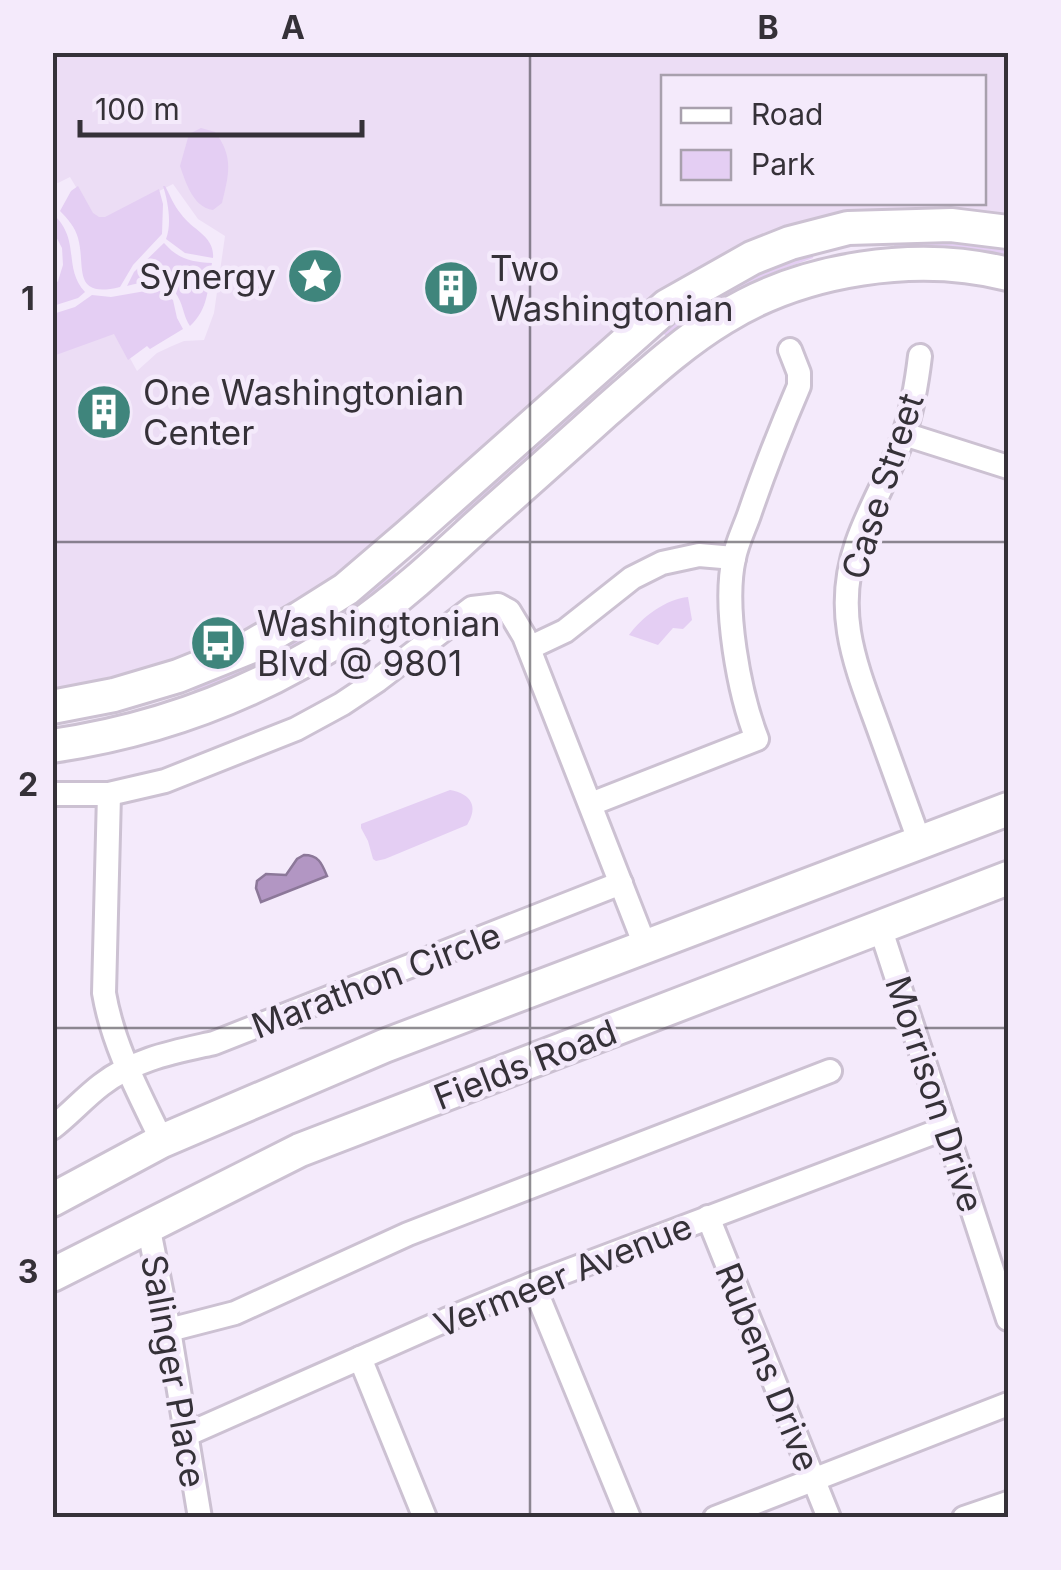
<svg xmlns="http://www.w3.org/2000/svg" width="1061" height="1570" viewBox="0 0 1061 1570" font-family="Inter,sans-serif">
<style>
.built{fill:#ecddf5;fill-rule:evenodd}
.green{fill:#e4cef3}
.water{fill:#b296c3;stroke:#8c7899;stroke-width:2.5}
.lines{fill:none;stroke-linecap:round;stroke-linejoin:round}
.street-casing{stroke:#ccc1d2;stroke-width:28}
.secondary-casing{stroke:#ccc1d2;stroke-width:38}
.street{stroke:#fff;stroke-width:22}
.secondary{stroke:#fff;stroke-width:32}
.grid{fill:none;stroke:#353138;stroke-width:2.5;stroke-opacity:0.55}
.labels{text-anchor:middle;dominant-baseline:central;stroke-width:9;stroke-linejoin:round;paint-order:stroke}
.poi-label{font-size:35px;fill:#353138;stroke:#f4eafb;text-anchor:start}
.street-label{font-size:35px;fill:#353138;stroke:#f4eafb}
.neatline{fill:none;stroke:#353138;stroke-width:4}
.grid-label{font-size:32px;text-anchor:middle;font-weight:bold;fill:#353138}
</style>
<rect width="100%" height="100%" fill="#f4eafb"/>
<!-- built -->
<path class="built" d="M 53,53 L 1008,53 L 1008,228 L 850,224 L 693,286 L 395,544 L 240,648 L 53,706 L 53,353 L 114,329 L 137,371 L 157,353 L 172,346 L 184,341 L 204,340 L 214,313 L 225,236 L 198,219 L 173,184 L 104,219 L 95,219 L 70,177 L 58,183 L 53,181 ZM 664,78 L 984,78 L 984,202 L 664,202 Z"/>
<!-- green -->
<g class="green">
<path d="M 201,128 L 215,132 C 234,157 229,174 222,203 L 213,210 C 193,207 186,183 180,166 L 189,134 Z"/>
<path d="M 78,186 L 93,213 L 99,217 L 105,217 L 159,189 L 163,204 L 162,234 L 133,265 L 120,287 C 71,299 86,266 78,238 C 75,227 68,219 60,211 L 71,191 Z"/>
<path d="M 163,186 L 165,186 C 170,195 174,206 181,214 C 192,230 215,236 213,258 L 185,253 L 166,239 C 172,224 168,201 163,186 Z"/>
<path d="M 52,213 C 82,240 62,267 85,292 L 78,298 L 53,306 L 53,287 L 58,281 L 63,265 L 62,248 L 53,231 Z"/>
<polygon points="894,241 1008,241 1008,263 894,249"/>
<path d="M 164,243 C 178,259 191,262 212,263 C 208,286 209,309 190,326 C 184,317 184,310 180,301 C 171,278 147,280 127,286 L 134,272 Z"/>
<polygon points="814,252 813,258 777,271 740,288 681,338 669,339 664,334 667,321 770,262"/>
<polygon points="157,289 173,300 177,318 183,329 150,349 147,346 128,360 114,334 56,355 53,342 53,314 75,307 92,295 111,297"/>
<polygon points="608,375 613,380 611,385 460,520 452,520 450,517"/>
<path d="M 393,569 L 396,573 L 395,577 C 333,626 267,663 196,696 L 193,689 L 193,684 Z"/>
<path d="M 688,597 L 692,620 L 683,629 L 673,628 L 658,645 L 629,635 C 642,617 666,599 688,597 Z"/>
<path d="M 450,790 C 471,794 479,806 467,825 L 385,859 L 376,861 L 373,859 L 368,841 L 361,828 L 361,824 Z"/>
</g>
<!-- water -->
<path class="water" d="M 304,855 C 319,855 322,864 327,876 L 261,902 L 256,888 L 257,881 L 266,874 L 286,875 L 297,859 Z"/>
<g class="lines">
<!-- street casing -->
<g class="street-casing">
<g id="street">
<path d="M 920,356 C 917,381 913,406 905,431 C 893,469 870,505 857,543 C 832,615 857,668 881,735 C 894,771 907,807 920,843"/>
<polyline points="904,434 1008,467"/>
<polyline points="529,648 565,631 632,578 662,563 699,555 734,558"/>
<polyline points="52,794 109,794 165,781 296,729 342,704 378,680 472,608 498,605 509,611 524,636 646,948"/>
<path d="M 109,794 L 104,993 C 113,1046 139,1093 162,1141"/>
<path d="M 591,804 L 757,739 C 739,693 723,607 734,558 C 737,543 744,529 749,515 C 764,471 781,428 799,386 L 799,373 L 790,350"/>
<polyline points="880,927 1008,1319"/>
<path d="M 52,1128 C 69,1115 84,1098 101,1085 C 134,1059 174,1052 214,1043 L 621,883"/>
<polyline points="708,1217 829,1518"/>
<polyline points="148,1225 169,1330 200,1518"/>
<polyline points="533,1284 629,1518"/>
<polyline points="169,1330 235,1313 408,1234 830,1071"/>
<polyline points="360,1358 425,1518"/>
<polyline points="186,1435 446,1320 533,1284 946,1128"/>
<polyline points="715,1518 1008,1404"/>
<polyline points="964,1518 1008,1503"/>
</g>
</g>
<!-- secondary casing -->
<g class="secondary-casing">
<g id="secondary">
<polyline points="52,707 114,695 178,676 250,647 300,618 346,589 408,536 667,306 752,258 790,243 848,228 951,225 1008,232"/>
<path d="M 52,746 C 161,730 262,692 353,630 C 397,600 436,564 475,528 C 519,489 562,451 605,412 C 643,379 680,344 723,318 C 803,268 917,251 1008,274"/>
<polyline points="52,1200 162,1141 384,1046 1008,809"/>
<polyline points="52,1275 300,1150 1008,878"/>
</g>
</g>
<!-- street -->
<use href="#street" class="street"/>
<!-- secondary -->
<use href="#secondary" class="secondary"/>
</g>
<!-- grid -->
<path class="grid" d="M 530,52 L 530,1518M 52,542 L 1008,542M 52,1028 L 1008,1028"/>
<!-- icons -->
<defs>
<g id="sight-disc" transform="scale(2.875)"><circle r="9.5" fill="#3f857c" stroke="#f4eafb"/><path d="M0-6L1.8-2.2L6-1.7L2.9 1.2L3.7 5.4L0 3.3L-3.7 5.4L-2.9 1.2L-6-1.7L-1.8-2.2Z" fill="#fff"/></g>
<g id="building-disc" transform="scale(2.875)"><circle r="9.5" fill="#3f857c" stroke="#f4eafb"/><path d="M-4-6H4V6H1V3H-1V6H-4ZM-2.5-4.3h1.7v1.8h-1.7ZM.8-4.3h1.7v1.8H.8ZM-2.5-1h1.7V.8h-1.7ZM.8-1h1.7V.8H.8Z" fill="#fff"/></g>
<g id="bus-disc" transform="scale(2.875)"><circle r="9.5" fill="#3f857c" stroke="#f4eafb"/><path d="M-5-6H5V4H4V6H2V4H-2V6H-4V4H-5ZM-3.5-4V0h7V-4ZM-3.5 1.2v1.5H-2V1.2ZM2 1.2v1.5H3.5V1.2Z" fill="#fff"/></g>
</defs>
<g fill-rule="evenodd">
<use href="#sight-disc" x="315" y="276"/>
<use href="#building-disc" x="451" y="288"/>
<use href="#building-disc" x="104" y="412"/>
<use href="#bus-disc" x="218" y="643"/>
</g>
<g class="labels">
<!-- poi labels -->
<g class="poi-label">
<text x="490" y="268">Two<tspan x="490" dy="40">Washingtonian</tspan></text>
<text x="276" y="276" text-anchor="end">Synergy</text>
<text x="143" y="392">One Washingtonian<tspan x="143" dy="40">Center</tspan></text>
<text x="257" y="623">Washingtonian<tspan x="257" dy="40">Blvd @ 9801</tspan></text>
</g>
<!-- street labels -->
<g class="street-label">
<text transform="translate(882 486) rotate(-72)">Case Street</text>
<text transform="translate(376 980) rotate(-21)">Marathon Circle</text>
<text transform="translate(525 1064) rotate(-21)">Fields Road</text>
<text transform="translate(935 1094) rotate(72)">Morrison Drive</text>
<text transform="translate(563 1275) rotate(-22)">Vermeer Avenue</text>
<text transform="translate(768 1367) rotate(68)">Rubens Drive</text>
<text transform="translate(174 1371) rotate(80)">Salinger Place</text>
</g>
</g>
<!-- border -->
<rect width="1061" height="1570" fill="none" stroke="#f4eafb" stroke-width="110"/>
<!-- legend -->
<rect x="661" y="75" width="325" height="130" fill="#f4eafb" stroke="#a8a0ad" stroke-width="2.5"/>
<rect x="681" y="108" width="50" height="15" fill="#ffffff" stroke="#a8a0ad" stroke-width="2.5"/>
<text x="751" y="125" font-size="30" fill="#353138">Road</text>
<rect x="681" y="150" width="50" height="30" fill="#e4cef3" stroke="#a8a0ad" stroke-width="2.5"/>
<text x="751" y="175" font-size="30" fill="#353138">Park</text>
<!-- scale -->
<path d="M80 120v15h282v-15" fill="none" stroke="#353138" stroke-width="5"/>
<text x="95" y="120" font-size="30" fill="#353138" stroke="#f4eafb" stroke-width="8" paint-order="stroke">100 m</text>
<rect x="55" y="55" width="951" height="1460" class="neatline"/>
<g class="grid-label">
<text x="293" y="39">A</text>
<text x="768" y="39">B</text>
<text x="28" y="310">1</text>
<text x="28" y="796">2</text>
<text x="28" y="1283">3</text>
</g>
</svg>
